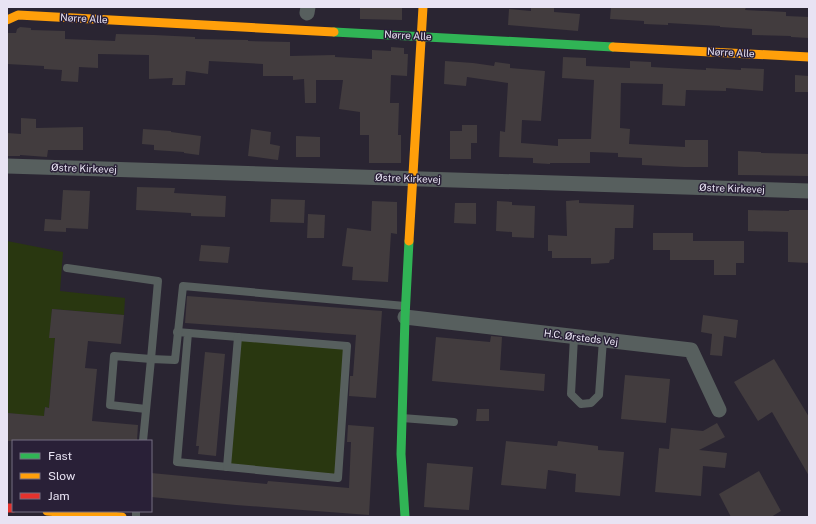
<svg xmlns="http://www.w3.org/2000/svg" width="816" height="524" viewBox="0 0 816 524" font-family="'Public Sans',sans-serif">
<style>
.green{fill:#293710}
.building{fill:#423c3e}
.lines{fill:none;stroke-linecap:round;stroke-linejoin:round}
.lane{stroke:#575f5e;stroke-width:8}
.street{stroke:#575f5e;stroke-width:15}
.fast{stroke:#30b455;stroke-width:9}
.slow{stroke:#ff9f0a;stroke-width:9}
.jam{stroke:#e5322d;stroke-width:9}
.labels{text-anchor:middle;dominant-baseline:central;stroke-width:3;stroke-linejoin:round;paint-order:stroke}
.street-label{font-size:10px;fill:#e8e3f3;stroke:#292037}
</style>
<rect width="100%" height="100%" fill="#2a2532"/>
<!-- green -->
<g class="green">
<polygon points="7,241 63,252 60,291 125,298 124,315 52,309 50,338 55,338 49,408 45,407 44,417 7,413"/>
<polygon points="238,337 347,346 338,478 227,467"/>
</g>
<!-- building -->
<g class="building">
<polygon points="360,7 402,7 402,20 360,19"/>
<polygon points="531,7 554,7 554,12 580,14 578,31 508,25 509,9 531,11"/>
<polygon points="611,7 746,7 745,10 786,12 786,16 809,17 809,38 791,37 791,36 752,35 752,29 720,27 720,26 668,23 668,25 644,24 644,21 610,19"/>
<polygon points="20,27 31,28 31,30 65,31 65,39 115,41 116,34 154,35 195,37 195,39 248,40 248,41 290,42 290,56 335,55 335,57 372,59 372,50 391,51 391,47 404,48 404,54 408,54 407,76 391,75 390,103 399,103 398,135 401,135 401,163 369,163 369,135 360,135 360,112 339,109 343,80 316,80 316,103 305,103 304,79 293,80 293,76 263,76 263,64 209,61 208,74 186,71 185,85 172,85 173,78 149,79 149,55 98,54 98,68 79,67 78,82 61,81 62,70 44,69 44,66 7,64 7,33 16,33 17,29"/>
<polygon points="563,57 586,58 586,66 630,68 630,61 651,62 651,67 706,70 706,68 741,70 741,68 764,69 763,91 726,88 726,91 686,90 685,106 662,105 663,84 621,83 620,128 630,129 629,144 685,147 685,140 708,140 708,167 684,167 642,165 642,158 618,157 618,153 590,152 590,163 550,163 550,164 533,163 533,158 499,157 500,131 505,132 508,83 467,77 466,86 444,84 445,61 473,63 494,66 495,62 510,64 510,68 545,71 541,121 522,120 521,143 558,146 558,139 591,139 594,80 562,78"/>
<polygon points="795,75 809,76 809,92 795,92"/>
<polygon points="21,118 36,119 36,128 83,127 83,150 48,150 47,157 20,155 20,156 7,156 7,133 21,134"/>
<polygon points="462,125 477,125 477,143 471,143 471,159 450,159 450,131 462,131"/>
<polygon points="143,129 171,131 171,132 201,136 199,155 184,153 184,152 154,150 154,145 142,144"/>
<polygon points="251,129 271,132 270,144 280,146 278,160 248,156"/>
<polygon points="296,136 320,137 320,157 296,157"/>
<polygon points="738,151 761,152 761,153 809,154 809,176 738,175"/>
<polygon points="137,187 175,188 174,193 226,196 225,217 191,216 191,213 136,210"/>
<polygon points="63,190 90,191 88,229 66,228 66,232 44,231 45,219 61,220"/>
<polygon points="271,199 305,200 304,223 270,222"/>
<polygon points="579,200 579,203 634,205 633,228 615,228 614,259 610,260 609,263 591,264 591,258 552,258 552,251 548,251 548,235 567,236 566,201"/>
<polygon points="372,201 397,202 397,234 391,233 388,282 352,280 353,267 342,266 347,228 371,231"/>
<polygon points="497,201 512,202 512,205 535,206 534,238 512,237 512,232 496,231"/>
<polygon points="455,203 476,203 476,224 454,223"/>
<polygon points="748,210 789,211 789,210 809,210 809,263 788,262 788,232 748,231"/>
<polygon points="308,214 325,215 324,238 307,238"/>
<polygon points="653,233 693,233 693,241 744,241 744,263 736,263 736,275 714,275 714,260 670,260 670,250 653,250"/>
<polygon points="201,245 230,247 228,263 199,261"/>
<polygon points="187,296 382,311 376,398 349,396 350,376 353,376 356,335 185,323"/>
<polygon points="52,309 124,315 121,344 88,341 85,368 97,369 92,421 138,425 137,441 7,441 7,413 44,416 45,407 49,408 55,338 49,338"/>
<polygon points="703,315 738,320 736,338 724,336 722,356 710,355 712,334 701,332"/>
<polygon points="491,336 502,337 500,370 545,374 544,391 432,381 436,337 490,342"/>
<polygon points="205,352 225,354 216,456 198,454 199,446 196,446"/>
<polygon points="774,359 809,417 809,476 772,412 758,421 734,382"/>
<polygon points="625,375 670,379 666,423 621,419"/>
<polygon points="477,409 489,409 489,421 476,421"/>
<polygon points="717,423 725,437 699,450 727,453 725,468 703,466 701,496 655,492 659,448 669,449 671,428 703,431"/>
<polygon points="348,425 374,427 369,515 236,505 151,497 151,473 267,484 268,481 349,488 351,442 347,442"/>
<polygon points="506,441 557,446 558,441 598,446 598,450 624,452 620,496 575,492 576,474 548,470 546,489 501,485"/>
<polygon points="427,463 473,467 469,510 424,507"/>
<polygon points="759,471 781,511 771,517 731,517 719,494"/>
</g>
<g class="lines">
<!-- lane -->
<g class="lane">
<polyline points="67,268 158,281 151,359 114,356 110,405 146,409"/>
<polyline points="177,332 347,346 338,478 177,462 188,333"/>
<polyline points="574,337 571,394 581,404 591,403 599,395 603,340"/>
<polyline points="402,418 454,422"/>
<polyline points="143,441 151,359 175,360 183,286 405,306"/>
<polyline points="227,467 238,337"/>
<polyline points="136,517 136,511"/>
</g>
<!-- street -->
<g class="street">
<polyline points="307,13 308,7"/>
<polyline points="7,166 809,191"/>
<polyline points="405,317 691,350 719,410"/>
</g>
<!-- fast -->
<g class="fast">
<polyline points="334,32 613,47"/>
<polyline points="405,517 401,454 405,317 409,241"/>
</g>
<!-- slow -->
<g class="slow">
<polyline points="7,20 18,15 334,32"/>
<polyline points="613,47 809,57"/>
<polyline points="409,241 423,7"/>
<polyline points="47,511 122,517"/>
</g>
<!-- jam -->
<polyline class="jam" points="7,508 13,508"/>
</g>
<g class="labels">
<!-- street labels -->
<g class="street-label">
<text transform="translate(84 18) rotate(3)">Nørre Alle</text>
<text transform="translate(408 35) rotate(3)">Nørre Alle</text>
<text transform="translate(731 52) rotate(3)">Nørre Alle</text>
<text transform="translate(84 168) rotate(2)">Østre Kirkevej</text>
<text transform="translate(408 178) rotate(2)">Østre Kirkevej</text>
<text transform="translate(732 188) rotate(2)">Østre Kirkevej</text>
<text transform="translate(581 337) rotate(7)">H.C. Ørsteds Vej</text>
</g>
</g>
<!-- border -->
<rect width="816" height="524" fill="none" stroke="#e8e3f3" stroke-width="16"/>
<!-- legend -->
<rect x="12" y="440" width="140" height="72" fill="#292037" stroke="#756e82"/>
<rect x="20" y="453" width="20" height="6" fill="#30b455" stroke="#756e82"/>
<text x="48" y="460" font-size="12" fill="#e8e3f3">Fast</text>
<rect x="20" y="473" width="20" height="6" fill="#ff9f0a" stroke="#756e82"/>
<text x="48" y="480" font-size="12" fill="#e8e3f3">Slow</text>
<rect x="20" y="493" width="20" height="6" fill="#e5322d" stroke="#756e82"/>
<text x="48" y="500" font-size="12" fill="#e8e3f3">Jam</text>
</svg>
